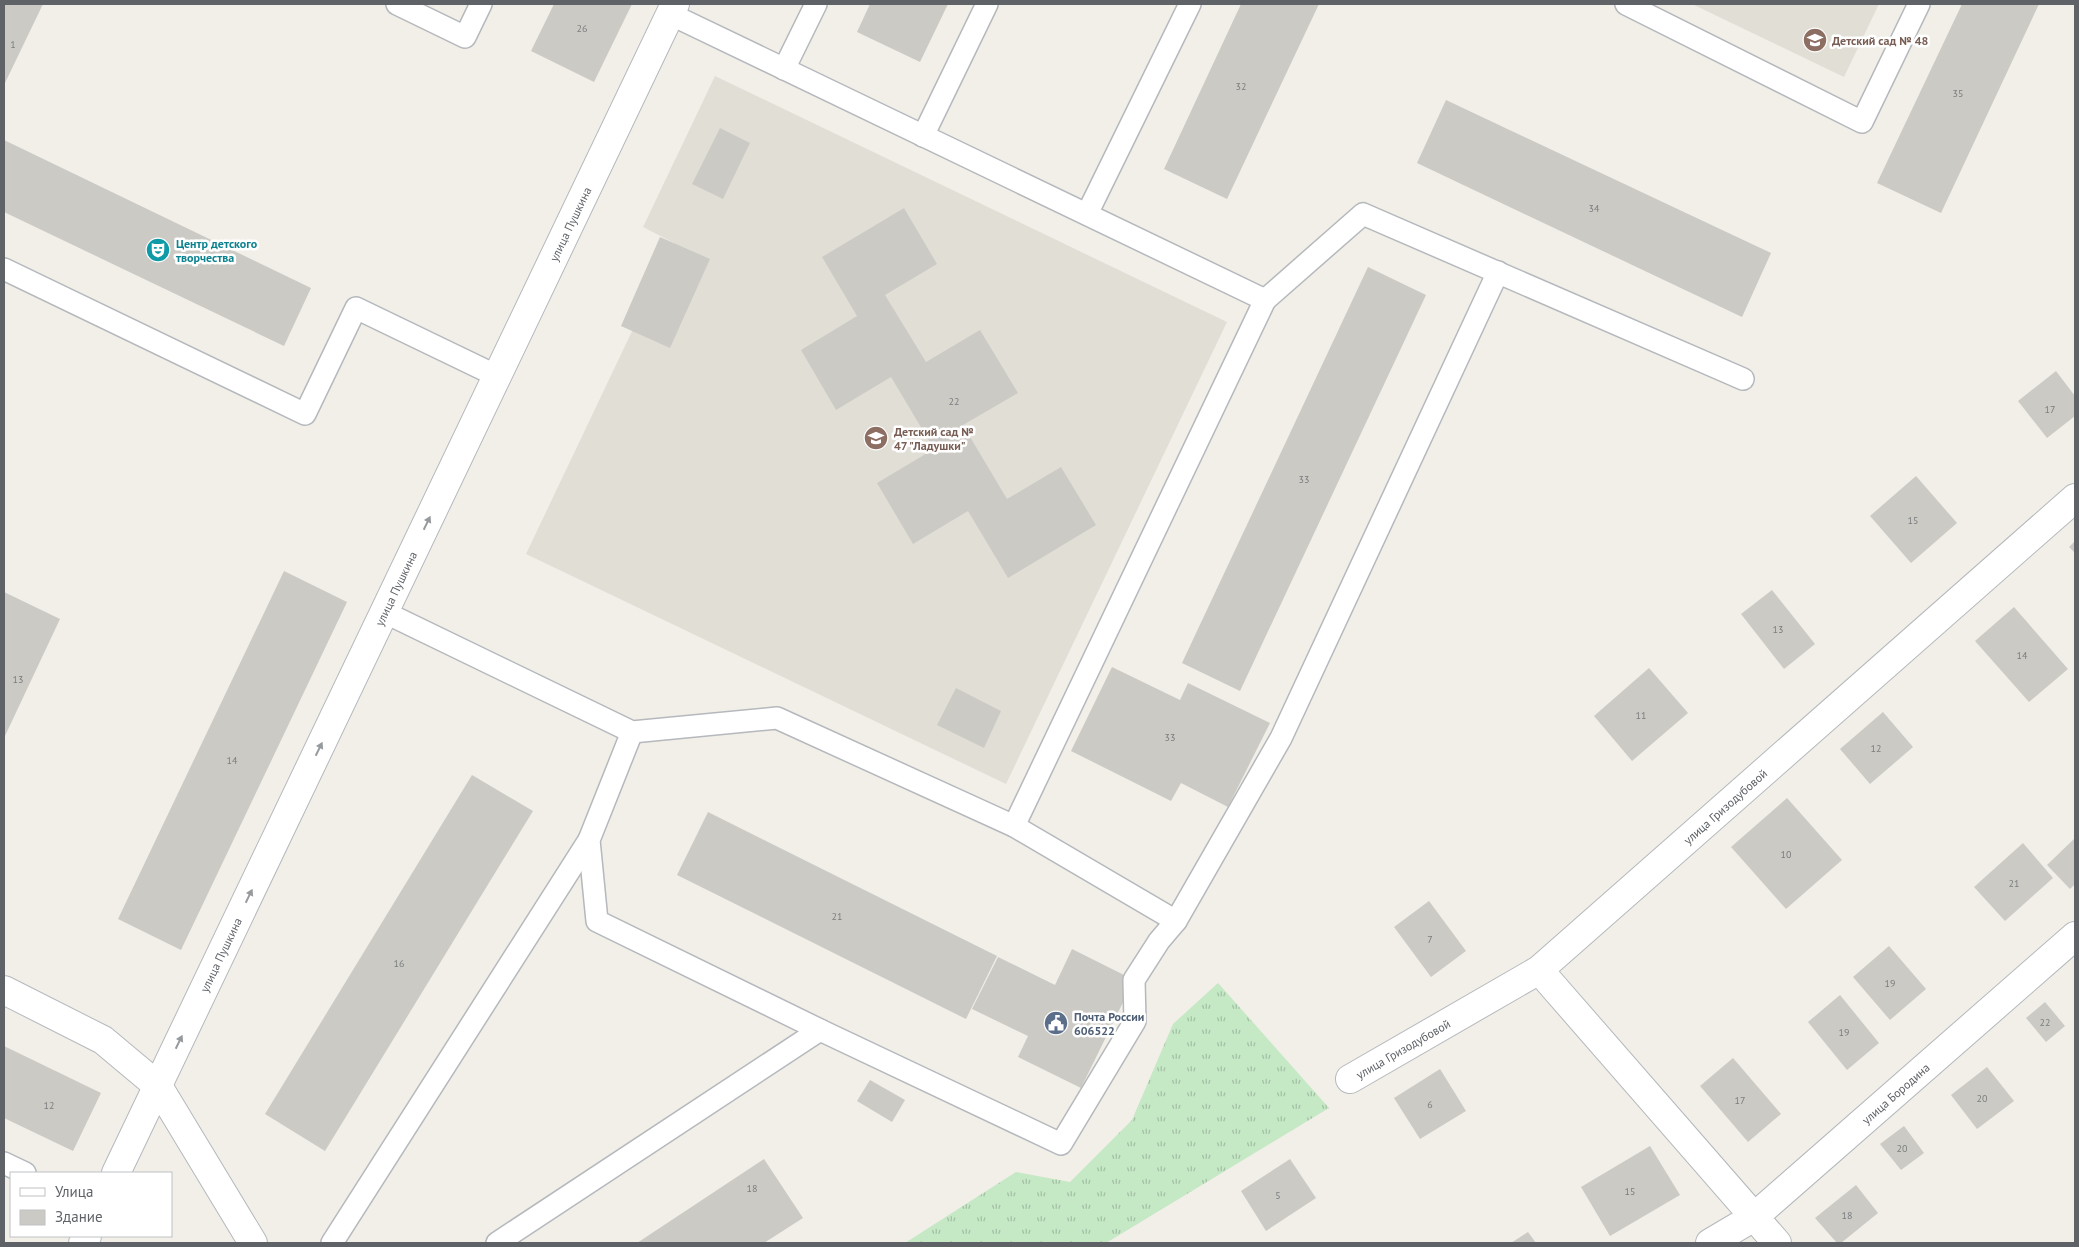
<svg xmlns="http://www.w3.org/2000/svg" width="2079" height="1247" viewBox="0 0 2079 1247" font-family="'PT Sans',sans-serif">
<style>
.education{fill:#e1ded6}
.grass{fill:url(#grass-tufts)}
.building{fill:#cccac5}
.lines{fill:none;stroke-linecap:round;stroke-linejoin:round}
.service-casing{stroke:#b5b8bc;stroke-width:24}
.minor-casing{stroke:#b5b8bc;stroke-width:30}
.service{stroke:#fff;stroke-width:21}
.minor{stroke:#fff;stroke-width:28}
.oneway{fill:#979a9d}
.labels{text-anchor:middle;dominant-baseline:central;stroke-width:5;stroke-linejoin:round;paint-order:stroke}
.number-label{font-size:10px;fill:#7a7d7f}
.education-label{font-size:12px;font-weight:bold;fill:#785e54;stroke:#fff;text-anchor:start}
.street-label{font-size:12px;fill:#5f6368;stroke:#fff}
.culture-label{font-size:12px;font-weight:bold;fill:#0d838f;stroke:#fff;text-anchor:start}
.service-label{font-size:12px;font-weight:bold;fill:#4e5e75;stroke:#fff;text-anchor:start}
</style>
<defs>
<pattern id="grass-tufts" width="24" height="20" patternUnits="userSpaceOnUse" patternTransform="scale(1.25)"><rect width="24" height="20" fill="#c5e8c5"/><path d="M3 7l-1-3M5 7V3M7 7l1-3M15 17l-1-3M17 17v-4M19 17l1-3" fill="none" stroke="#a3c0a4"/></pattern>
</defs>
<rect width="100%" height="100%" fill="#f1efe8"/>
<!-- education -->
<g class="education">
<polygon points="1692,4 1879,4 1844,77"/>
<polygon points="715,76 1227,322 1006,784 526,554 674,243 643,227"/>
</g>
<!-- grass -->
<polygon class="grass" points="1218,983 1329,1108 1106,1243 905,1243 1016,1172 1070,1182 1132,1120 1173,1024"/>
<!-- building -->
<g class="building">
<polygon points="4,4 43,4 4,85"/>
<polygon points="554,4 632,4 594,82 531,51"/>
<polygon points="870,4 948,4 920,62 857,32"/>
<polygon points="1241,4 1319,4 1227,199 1164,169"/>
<polygon points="1962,4 2039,4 1941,213 1877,183"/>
<polygon points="1446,100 1771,253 1742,317 1417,163"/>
<polygon points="720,128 750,143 723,199 692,184"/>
<polygon points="4,140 311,288 284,346 4,212"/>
<polygon points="904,208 937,264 885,295 926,362 980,330 1018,393 963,425 1007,499 1061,467 1096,525 1008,578 968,511 913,544 877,483 934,449 891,377 836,410 801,350 857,316 822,257"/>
<polygon points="660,237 710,259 670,348 621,326"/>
<polygon points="1368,267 1426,295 1240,691 1182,663"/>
<polygon points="2056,371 2075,396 2075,416 2047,438 2018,401"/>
<polygon points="1916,476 1957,523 1911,563 1870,516"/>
<polygon points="2075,541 2075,553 2069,547"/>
<polygon points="284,571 347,602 181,950 118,919"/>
<polygon points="1772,590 1815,644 1784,669 1741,614"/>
<polygon points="4,592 60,619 4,738"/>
<polygon points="2014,607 2068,669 2029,702 1975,641"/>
<polygon points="1112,667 1180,700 1188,683 1270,723 1228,807 1181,783 1171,801 1071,751"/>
<polygon points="1649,668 1688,713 1632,761 1594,716"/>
<polygon points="956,688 1001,711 984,748 937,725"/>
<polygon points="1883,712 1913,747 1870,784 1840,749"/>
<polygon points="472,775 533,811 325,1151 265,1114"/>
<polygon points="1787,798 1842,860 1786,909 1731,847"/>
<polygon points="708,812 997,956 966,1019 677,875"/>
<polygon points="2074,839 2075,841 2075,884 2070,889 2047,865"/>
<polygon points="2023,843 2053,878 2005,921 1974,887"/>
<polygon points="1429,901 1466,951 1431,977 1394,927"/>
<polygon points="1889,946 1926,989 1890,1020 1853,977"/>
<polygon points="1072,949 1134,980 1081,1088 1018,1057 1028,1036 972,1009 998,957 1055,985"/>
<polygon points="1840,995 1879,1043 1847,1070 1808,1022"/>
<polygon points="2045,1002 2065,1026 2046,1042 2026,1018"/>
<polygon points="4,1046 101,1093 73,1151 4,1118"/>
<polygon points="1733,1058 1781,1114 1748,1142 1700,1086"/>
<polygon points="1987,1067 2014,1101 1977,1129 1951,1095"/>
<polygon points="1440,1069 1466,1111 1420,1139 1394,1098"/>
<polygon points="870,1080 905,1100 892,1122 857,1101"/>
<polygon points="1904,1126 1924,1153 1901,1170 1880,1144"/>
<polygon points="1650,1146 1680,1195 1610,1236 1581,1187"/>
<polygon points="764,1159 803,1218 764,1243 637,1243"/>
<polygon points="1290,1159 1316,1198 1266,1231 1241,1191"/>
<polygon points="1856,1185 1878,1213 1841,1243 1837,1243 1815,1218"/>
<polygon points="1528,1232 1536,1243 1511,1243"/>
</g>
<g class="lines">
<!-- service casing -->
<g class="service-casing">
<g id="service">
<polyline points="397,4 465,37 481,4"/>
<polyline points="1626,4 1862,122 1919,4"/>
<polyline points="670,14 1265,300 1014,826"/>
<polyline points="784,69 816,4"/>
<polyline points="923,136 987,4"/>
<polyline points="1087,214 1190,4"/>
<polyline points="4,269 305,414 356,308 497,376"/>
<polyline points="1265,300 1363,214 1743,379"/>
<polyline points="384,612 632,732 777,718 1014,826 1176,921"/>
<polyline points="632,732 589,840 597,921 820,1030"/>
<polyline points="4,1163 25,1173"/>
<polyline points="332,1243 589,840"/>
<polyline points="497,1243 820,1030 1061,1144 1135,1021 1134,980 1159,941 1176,921 1281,738 1498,272"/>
</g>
</g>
<!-- minor casing -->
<g class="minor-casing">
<g id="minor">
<polyline points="1539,970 1777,1243"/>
<polyline points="4,990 103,1040 158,1086 253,1243"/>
<path id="s1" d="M 1350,1079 L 1539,970 L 2075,498"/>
<path id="s2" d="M 116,1173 L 675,4"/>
<polyline points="83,1243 87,1236"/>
<path id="s3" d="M 1710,1243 L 1754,1217 L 2075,936"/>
</g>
</g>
<!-- service -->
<use href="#service" class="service"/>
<!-- minor -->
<use href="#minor" class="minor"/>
</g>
<!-- one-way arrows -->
<defs><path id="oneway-solid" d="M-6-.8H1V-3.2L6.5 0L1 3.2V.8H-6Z" transform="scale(1.25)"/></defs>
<g class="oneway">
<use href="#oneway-solid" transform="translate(427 523) rotate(-64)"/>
<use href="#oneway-solid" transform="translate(319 749) rotate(-64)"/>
<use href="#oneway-solid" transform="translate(249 896) rotate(-64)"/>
<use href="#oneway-solid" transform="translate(179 1042) rotate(-64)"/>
</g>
<!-- icons -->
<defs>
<g id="school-disc" transform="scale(1.25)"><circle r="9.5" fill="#8d6e63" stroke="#fff"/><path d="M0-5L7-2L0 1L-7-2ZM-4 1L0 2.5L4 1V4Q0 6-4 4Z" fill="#fff"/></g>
<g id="theatre-disc" transform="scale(1.25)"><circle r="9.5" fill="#0f9aa8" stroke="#fff"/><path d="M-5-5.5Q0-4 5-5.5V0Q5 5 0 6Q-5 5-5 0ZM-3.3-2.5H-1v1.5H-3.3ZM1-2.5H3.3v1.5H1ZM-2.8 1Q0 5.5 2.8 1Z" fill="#fff"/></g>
<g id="civic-disc" transform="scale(1.25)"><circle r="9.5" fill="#5c6f8a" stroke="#fff"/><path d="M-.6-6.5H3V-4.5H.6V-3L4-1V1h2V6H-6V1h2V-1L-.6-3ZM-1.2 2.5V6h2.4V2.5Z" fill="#fff"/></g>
</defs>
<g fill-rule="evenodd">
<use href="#school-disc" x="1815" y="40"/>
<use href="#theatre-disc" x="158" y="250"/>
<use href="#school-disc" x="876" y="438"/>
<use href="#civic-disc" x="1056" y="1023"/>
</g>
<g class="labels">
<!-- number labels -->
<g class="number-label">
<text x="582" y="28">26</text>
<text x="13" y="44">1</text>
<text x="1241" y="86">32</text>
<text x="1958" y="93">35</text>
<text x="1594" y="208">34</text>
<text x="954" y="401">22</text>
<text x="2050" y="409">17</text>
<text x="1304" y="479">33</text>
<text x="1913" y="520">15</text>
<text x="1778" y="629">13</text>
<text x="2022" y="655">14</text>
<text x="18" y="679">13</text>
<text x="1641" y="715">11</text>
<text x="1170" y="737">33</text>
<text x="1876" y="748">12</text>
<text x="232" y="760">14</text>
<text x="1786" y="854">10</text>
<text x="2014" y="883">21</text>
<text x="837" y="916">21</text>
<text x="1430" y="939">7</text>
<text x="399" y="963">16</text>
<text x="1890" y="983">19</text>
<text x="2045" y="1022">22</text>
<text x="1844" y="1032">19</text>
<text x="1982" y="1098">20</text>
<text x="1740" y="1100">17</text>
<text x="1430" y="1104">6</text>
<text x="49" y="1105">12</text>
<text x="1902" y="1148">20</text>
<text x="752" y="1188">18</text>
<text x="1630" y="1191">15</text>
<text x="1278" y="1195">5</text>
<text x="1847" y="1215">18</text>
</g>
<!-- education labels -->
<g class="education-label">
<text x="1832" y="40">Детский сад № 48</text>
<text x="894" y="431">Детский сад №<tspan x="894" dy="14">47 "Ладушки"</tspan></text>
</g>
<!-- street labels -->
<g class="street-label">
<text stroke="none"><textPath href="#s2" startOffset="1052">улица Пушкина</textPath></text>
<text stroke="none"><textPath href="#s2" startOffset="648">улица Пушкина</textPath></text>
<text stroke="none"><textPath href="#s1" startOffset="466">улица Гризодубовой</textPath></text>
<text stroke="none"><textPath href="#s2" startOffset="242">улица Пушкина</textPath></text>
<text stroke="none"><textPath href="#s1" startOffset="61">улица Гризодубовой</textPath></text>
<text stroke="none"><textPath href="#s3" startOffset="239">улица Бородина</textPath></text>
</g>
<!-- culture labels -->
<g class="culture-label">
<text x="176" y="243">Центр детского<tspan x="176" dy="14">творчества</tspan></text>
</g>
<!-- service labels -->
<g class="service-label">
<text x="1074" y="1016">Почта России<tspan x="1074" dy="14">606522</tspan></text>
</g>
</g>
<!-- border -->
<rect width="2079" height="1247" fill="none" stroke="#5f6368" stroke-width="10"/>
<!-- legend -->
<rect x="10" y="1172" width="162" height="65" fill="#ffffff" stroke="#bfc1c3"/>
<rect x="20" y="1188" width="25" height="8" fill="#ffffff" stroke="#bfc1c3"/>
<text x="55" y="1197" font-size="15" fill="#5f6368">Улица</text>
<rect x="20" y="1210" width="25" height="15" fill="#cccac5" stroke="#bfc1c3"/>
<text x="55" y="1222" font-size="15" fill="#5f6368">Здание</text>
</svg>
